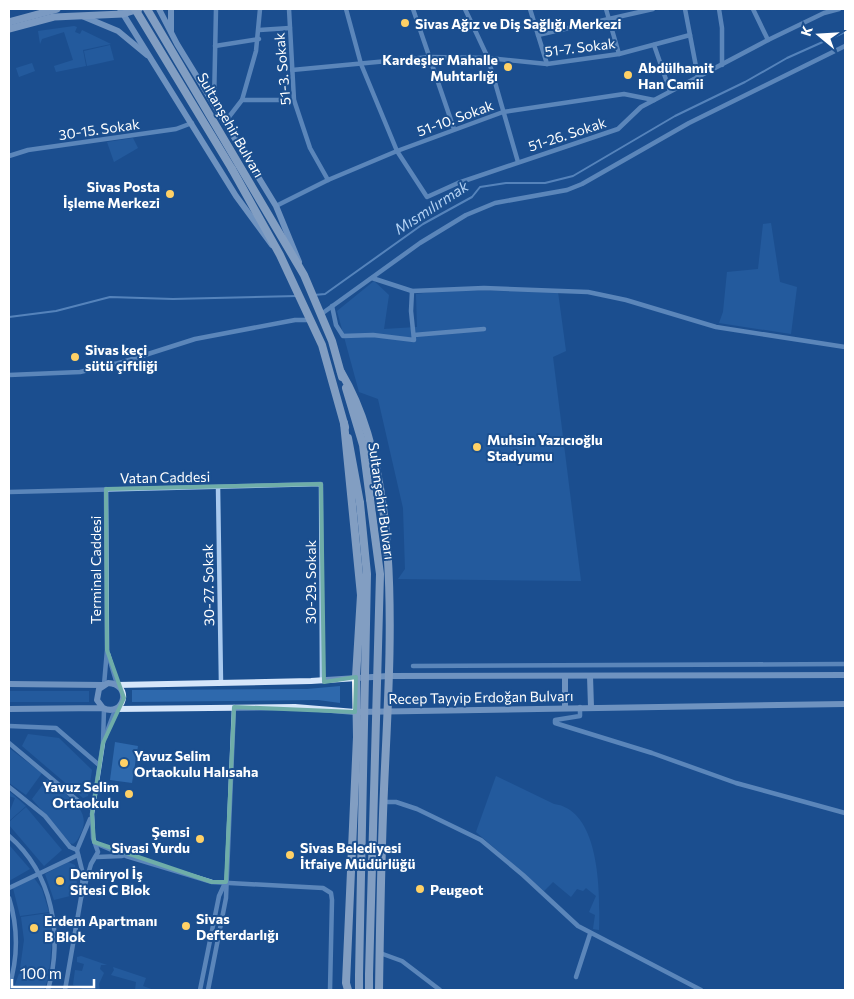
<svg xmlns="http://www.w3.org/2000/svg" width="854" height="999" viewBox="0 0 854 999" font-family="Commissioner,sans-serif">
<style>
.green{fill:#2e69ad}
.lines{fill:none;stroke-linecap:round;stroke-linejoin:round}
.stream{stroke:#9cc4f0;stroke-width:2}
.street{stroke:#a9c9ee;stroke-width:4.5}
.secondary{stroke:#d6e6fa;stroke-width:6}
.primary{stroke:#f0f6ff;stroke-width:7}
.highway{stroke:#fff;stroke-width:8}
.highway-bridge{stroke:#fff;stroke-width:8}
.marked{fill:none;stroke:#6fada8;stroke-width:4;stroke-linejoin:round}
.poi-dot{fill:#ffd166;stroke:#1b4f8f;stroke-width:2}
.labels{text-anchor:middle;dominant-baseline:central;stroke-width:4;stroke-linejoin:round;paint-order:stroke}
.poi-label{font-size:14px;font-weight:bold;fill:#fff;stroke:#1b4f8f;text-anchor:start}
.street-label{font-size:14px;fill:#fff;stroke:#1b4f8f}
.water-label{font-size:15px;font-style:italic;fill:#b5d3f5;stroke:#1b4f8f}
</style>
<rect width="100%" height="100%" fill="#1b4f8f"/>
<!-- green -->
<g class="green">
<polygon points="74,26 77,27 75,32 80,34 82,30 111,44 83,50 86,66 56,72 54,66 73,60 64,32 42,39 40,44 38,31"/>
<polygon points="110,45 114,60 87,66 84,51"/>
<polygon points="32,63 35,71 19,77 16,68"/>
<polygon points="133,138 138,148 114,162 107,142"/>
<polygon points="771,223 780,282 797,287 791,334 719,323 723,312 727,272 758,269 763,224"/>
<polygon points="374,281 389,295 384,329 417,327 416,294 447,290 558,292 566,351 553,357 581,581 398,579 405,569 403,508 378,399 359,392 337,311"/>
<polygon points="340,686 340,703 318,700 132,702 132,690 307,689"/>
<rect x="9" y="691" width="80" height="11"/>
<polygon points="28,734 59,738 92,770 88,796 83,798 22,746"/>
<polygon points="115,742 138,746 132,783 110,780"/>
<polygon points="9,748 42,773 26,795 9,783"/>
<path d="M 496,776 L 554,804 C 601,810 600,895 599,930 L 593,929 L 595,915 L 589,912 L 596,896 L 586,888 L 583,891 L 577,889 L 571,897 L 553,882 L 544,891 L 476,832 Z"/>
<path d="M 47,779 C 61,791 92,808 82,831 C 79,836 78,841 73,844 L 70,843 L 32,799 Z"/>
<polygon points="9,791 26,806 9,821 9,813 15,798 9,796"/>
<polygon points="26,807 62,850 44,866 9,825 9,822"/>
<polygon points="10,846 30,869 9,881 9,848"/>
<polygon points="68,862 75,865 78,894 54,900 45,874"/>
<polygon points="34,878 42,889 49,912 20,916 13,888"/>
<polygon points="49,913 52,939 49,974 20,969 24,940 21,917"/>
<polygon points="81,956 107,965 101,965 100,969 104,973 99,984 100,990 86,990 73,985 75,970 82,971 84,964 77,962 77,957"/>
<polygon points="113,967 146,978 143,986 154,990 135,990 136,982 111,975 114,970"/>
<polygon points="20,971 49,976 44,990 13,990"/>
</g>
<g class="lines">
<!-- stream -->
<g class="stream">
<polyline points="314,295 325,294 423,224 472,197 480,187 506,183 545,183 573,176 675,116 745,82 787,58 845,32"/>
<polyline points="9,317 56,311 110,297 173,299 297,296"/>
</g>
<!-- street -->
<g class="street">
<polyline points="289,9 294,100 310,148 328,180"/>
<polyline points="346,9 361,64 397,151 427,197 458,183 618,129 641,107 768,40 824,13 839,9"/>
<polyline points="413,9 454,129"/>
<polyline points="465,9 488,58 518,162"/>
<polyline points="530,9 547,64"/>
<polyline points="606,9 619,54"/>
<polyline points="685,9 698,77"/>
<polyline points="719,9 722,28 722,65"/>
<polyline points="753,9 768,40"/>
<polyline points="259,30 290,28"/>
<polyline points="538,35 653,9"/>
<polyline points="654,45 670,91"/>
<polyline points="215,46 259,39"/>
<polyline points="292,70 430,57 488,58 547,64 619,54 690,35"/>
<polyline points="242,100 256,51 260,9"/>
<polyline points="214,103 216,9"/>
<polyline points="225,122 242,100 294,100"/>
<polyline points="9,156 28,150 176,129 192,123"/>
<polyline points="276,206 328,180 397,151 503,112 624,94 654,100"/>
<polyline points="372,278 412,291 484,288 588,292 626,300 716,327 845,347"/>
<polyline points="332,306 336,325 343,336 373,335 414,340 411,311 412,291"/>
<polyline points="320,315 420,243 466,215 495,203 567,190 582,184 689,123 845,46"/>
<polyline points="414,335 484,329"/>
<polyline points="9,375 80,372 123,362 195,339 295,320 311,320"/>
<polyline points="218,487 221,683"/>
<polyline points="9,492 321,484 322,681"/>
<polyline points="108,654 117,684"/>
<polyline points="413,666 845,664"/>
<polyline points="104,685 107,650 106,489"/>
<polyline points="580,707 580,716 555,720 555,723 652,753 736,783 845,813"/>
<polyline points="9,726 56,728 99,765"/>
<polyline points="105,737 115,710"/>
<polyline points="9,743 83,805 93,808"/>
<polyline points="9,787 45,816 70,847 77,850"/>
<polyline points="383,802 396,802 417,809 481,840 523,875 578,926 701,990"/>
<path d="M 9,836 C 53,874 63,935 48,990"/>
<polyline points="95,843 126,856 212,882 323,888 331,893 332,900 330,990"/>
<polyline points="97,857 122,856"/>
<polyline points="82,887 83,874 77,850 90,819"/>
<polyline points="9,888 78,855"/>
<path d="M 9,898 C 18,927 18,958 9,987"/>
<polyline points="380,953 402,961 440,990"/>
<polyline points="576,977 590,934"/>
<polyline points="65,990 81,898 91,864 98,852 93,838 92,814 103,743 104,709"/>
<polyline points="200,990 219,896 225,883"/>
<polyline points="208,990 226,898 234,707"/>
</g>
<!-- secondary -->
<g class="secondary">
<polyline points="120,9 236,196 272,245"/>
<polyline points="159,9 177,44 276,206 299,262"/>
<polyline points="171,9 171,31"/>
<polyline points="82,16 118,31 147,55"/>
<polyline points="565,676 565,708"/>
<polyline points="590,676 591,707"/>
<polyline points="9,684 103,685"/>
<polyline points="117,685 311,681 388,676 845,675"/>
<path d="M 9,709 L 103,708 C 124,718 133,684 108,683 L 99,689 L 97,700 L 103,708"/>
<polyline points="117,709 295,707 355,712 845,704"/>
</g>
<!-- primary -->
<g class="primary">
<polyline points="9,22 57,9"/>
<polyline points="9,29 54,17 123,14 139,9"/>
</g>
<!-- highway -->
<g class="highway">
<polyline points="147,9 304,275 332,341 342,377"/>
<polyline points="232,169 280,255 322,345 345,427"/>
<path d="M 341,372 C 406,481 389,666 384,789 C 381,856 380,923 379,990"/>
<polyline points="346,388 363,445 370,499"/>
<polyline points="344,423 361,595 356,677 357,737 346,983 348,990"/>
<polyline points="348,438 360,503"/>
<polyline points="359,990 359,976"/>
<polyline points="369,990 369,975"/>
</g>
<!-- highway-bridge -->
<g class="highway-bridge">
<polyline points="135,9 232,169"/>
<polyline points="369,975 380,574 370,499"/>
<polyline points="359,976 367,574 360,503"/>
</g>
</g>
<!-- marked area -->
<path d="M0 0H854V999H0ZM 321,484 L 324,682 L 356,677 L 355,712 L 234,707 L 226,882 L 212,882 L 94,842 L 92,814 L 103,743 L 124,698 L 107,650 L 106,489 Z" fill="#1b4f8f" fill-opacity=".55" fill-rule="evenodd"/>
<path class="marked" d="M 321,484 L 324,682 L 356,677 L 355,712 L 234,707 L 226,882 L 212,882 L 94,842 L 92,814 L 103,743 L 124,698 L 107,650 L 106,489 Z"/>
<!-- markers -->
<g class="poi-dot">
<circle cx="405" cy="23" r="5"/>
<circle cx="508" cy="67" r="5"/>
<circle cx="628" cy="75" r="5"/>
<circle cx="170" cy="194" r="5"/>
<circle cx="75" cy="357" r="5"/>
<circle cx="477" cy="447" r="5"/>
<circle cx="124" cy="763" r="5"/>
<circle cx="129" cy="794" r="5"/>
<circle cx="200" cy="839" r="5"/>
<circle cx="290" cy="855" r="5"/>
<circle cx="60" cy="881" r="5"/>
<circle cx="420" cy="889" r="5"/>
<circle cx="186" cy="926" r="5"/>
<circle cx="34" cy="928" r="5"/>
</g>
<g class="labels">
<!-- poi labels -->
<g class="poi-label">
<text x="415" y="23">Sivas Ağız ve Diş Sağlığı Merkezi</text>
<text x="498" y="59" text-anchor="end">Kardeşler Mahalle<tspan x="498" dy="16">Muhtarlığı</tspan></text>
<text x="638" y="67">Abdülhamit<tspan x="638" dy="16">Han Camii</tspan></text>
<text x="160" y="186" text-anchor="end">Sivas Posta<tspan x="160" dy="16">İşleme Merkezi</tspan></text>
<text x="85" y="349">Sivas keçi<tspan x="85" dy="16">sütü çiftliği</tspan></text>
<text x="487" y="439">Muhsin Yazıcıoğlu<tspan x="487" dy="16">Stadyumu</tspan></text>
<text x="134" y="755">Yavuz Selim<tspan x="134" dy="16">Ortaokulu Halısaha</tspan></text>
<text x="119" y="786" text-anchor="end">Yavuz Selim<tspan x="119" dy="16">Ortaokulu</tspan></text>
<text x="190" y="831" text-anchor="end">Şemsi<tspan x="190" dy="16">Sivasi Yurdu</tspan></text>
<text x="300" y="847">Sivas Belediyesi<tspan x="300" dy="16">İtfaiye Müdürlüğü</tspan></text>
<text x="70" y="873">Demiryol İş<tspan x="70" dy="16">Sitesi C Blok</tspan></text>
<text x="430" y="889">Peugeot</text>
<text x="196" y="918">Sivas<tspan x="196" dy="16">Defterdarlığı</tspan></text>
<text x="44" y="920">Erdem Apartmanı<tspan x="44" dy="16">B Blok</tspan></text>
</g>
<!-- street labels -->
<g class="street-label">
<text transform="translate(580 47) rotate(-7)">51-7. Sokak</text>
<text transform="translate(282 69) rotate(-95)">51-3. Sokak</text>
<text transform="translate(455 118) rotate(-20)">51-10. Sokak</text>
<text transform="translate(231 125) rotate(60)">Sultanşehir Bulvarı</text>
<text transform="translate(99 129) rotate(-8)">30-15. Sokak</text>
<text transform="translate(567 134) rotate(-18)">51-26. Sokak</text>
<text transform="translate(165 477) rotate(-1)">Vatan Caddesi</text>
<text transform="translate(382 501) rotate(82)">Sultanşehir Bulvarı</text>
<text transform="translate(95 570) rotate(-90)">Terminal Caddesi</text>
<text transform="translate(310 582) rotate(-90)">30-29. Sokak</text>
<text transform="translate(208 585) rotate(-91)">30-27. Sokak</text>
<text transform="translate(481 697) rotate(-1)">Recep Tayyip Erdoğan Bulvarı</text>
</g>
<!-- water labels -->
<g class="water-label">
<text transform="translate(431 207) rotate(-33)">Mısmılırmak</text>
</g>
</g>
<!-- border -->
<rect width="854" height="999" fill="none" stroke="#ffffff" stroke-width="20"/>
<!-- north arrow -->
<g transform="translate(819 35) rotate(288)" stroke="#1b4f8f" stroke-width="4" paint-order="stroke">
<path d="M0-4L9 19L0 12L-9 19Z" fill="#ffffff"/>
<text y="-8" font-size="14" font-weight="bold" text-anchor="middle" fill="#ffffff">K</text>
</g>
<!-- scale -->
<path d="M12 979v8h82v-8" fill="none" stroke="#ffffff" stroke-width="2.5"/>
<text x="20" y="979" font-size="15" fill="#ffffff" stroke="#1b4f8f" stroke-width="4" paint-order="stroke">100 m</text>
</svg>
